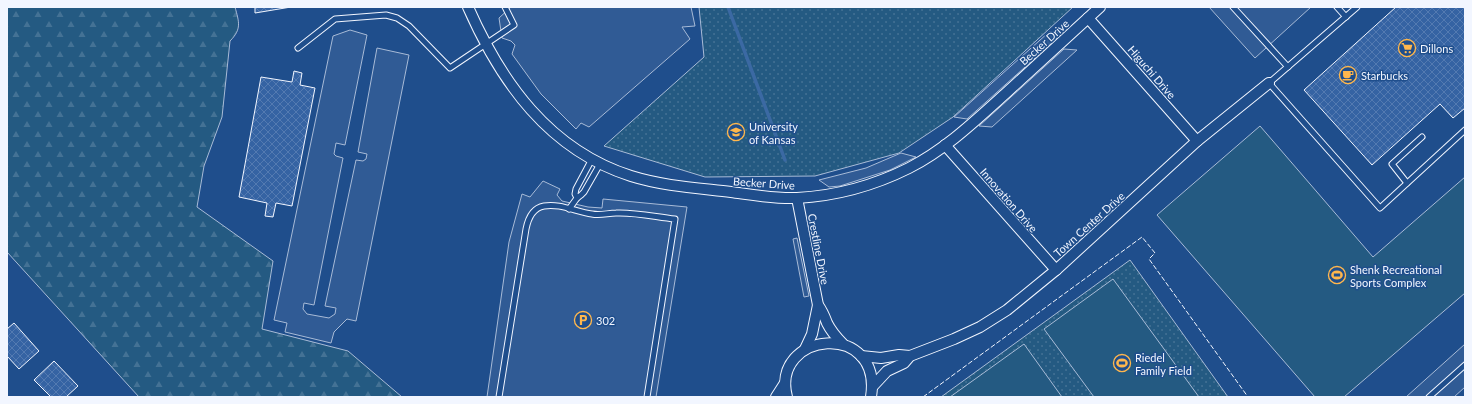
<svg xmlns="http://www.w3.org/2000/svg" width="1472" height="404" viewBox="0 0 1472 404" font-family="Lato,sans-serif">
<style>
.grass{fill:url(#grass-dots);stroke:#a8bbd7}
.forest{fill:url(#forest-firs);stroke:#a8bbd7}
.garden{fill:#245a82;stroke:#a8bbd7}
.parking{fill:#305b95;stroke:#a8bbd7}
.lines{fill:none;stroke-linecap:round;stroke-linejoin:round}
.stream{stroke:#3b69a3;stroke-width:3.5}
.building{fill:url(#building-cross-hatch);stroke:#f2f6ff}
.lane-casing{stroke:#f2f6ff;stroke-width:7}
.street-casing{stroke:#f2f6ff;stroke-width:12}
.lane{stroke:#1f4e8c;stroke-width:5}
.street{stroke:#1f4e8c;stroke-width:10}
.fence{stroke:#f2f6ff;stroke-width:1;stroke-dasharray:5 2;stroke-linecap:butt}
.labels{text-anchor:middle;dominant-baseline:central;stroke-width:3;stroke-linejoin:round;paint-order:stroke}
.street-label{font-size:11px;fill:#f2f6ff;stroke:#1f4e8c}
.poi-label{font-size:11px;fill:#f2f6ff;stroke:#1f4e8c;text-anchor:start}
</style>
<defs>
<pattern id="grass-dots" width="8" height="8" patternUnits="userSpaceOnUse"><rect width="8" height="8" fill="#245a82"/><path d="M2 2h.1M6 6h.1" fill="none" stroke="#447295" stroke-width="1.8" stroke-linecap="round"/></pattern>
<pattern id="forest-firs" width="22" height="20" patternUnits="userSpaceOnUse"><rect width="22" height="20" fill="#245a82"/><path d="M5 1l3.5 6h-7zM16 11l3.5 6h-7z" fill="#447295"/></pattern>
<pattern id="building-cross-hatch" width="8" height="8" patternUnits="userSpaceOnUse"><rect width="8" height="8" fill="#3563a3"/><path d="M0 0l8 8M0 8l8-8" fill="none" stroke="#537ab1"/></pattern>
</defs>
<rect width="100%" height="100%" fill="#1f4e8c"/>
<!-- grass -->
<g class="grass">
<polygon points="699,7 1073,7 953,117 899,153 815,176 705,177 604,146 704,57"/>
<polygon points="1130,260 1228,397 941,397"/>
</g>
<!-- forest -->
<path class="forest" d="M 7,7 L 235,7 C 239,22 242,29 230,41 L 222,117 L 204,166 L 197,207 L 273,261 L 262,329 L 348,351 L 402,397 L 139,397 L 7,252 Z"/>
<!-- garden -->
<g class="garden">
<polygon points="1260,126 1373,257 1465,177 1465,293 1344,397 1315,397 1157,215"/>
<polygon points="1113,279 1199,397 1094,397 1044,329"/>
<polygon points="1024,344 1062,397 950,397"/>
</g>
<!-- parking -->
<g class="parking">
<polygon points="511,7 691,7 695,26 682,27 690,39 589,127 581,123 576,129 541,94 512,54 515,45 511,41 502,38 499,18"/>
<polygon points="1209,7 1311,7 1255,58"/>
<polygon points="350,30 367,35 345,145 336,143 334,154 336,156 343,158 314,305 304,303 303,309 307,314 329,318 335,314 336,308 325,306 356,160 363,161 366,159 367,154 358,152 377,48 409,55 356,321 347,319 334,332 331,343 285,332 287,323 274,320 333,36"/>
<polygon points="1049,32 1063,33 967,119 954,117"/>
<polygon points="1064,49 1077,50 992,127 979,126"/>
<polygon points="901,153 916,157 890,170 840,186 829,187 819,180 866,168"/>
<polygon points="543,181 560,189 557,195 562,201 588,207 602,208 603,199 687,207 656,397 487,397 509,242 522,194 530,197"/>
<polygon points="797,238 809,296 804,297 793,239"/>
<polygon points="1465,344 1465,387 1454,397 1406,397"/>
</g>
<g class="lines">
<!-- stream -->
<polyline class="stream" points="728,7 785,160"/>
</g>
<!-- building -->
<g class="building">
<polygon points="255,7 291,7 255,13"/>
<polygon points="1396,7 1465,7 1465,108 1453,118 1440,104 1372,165 1304,90"/>
<polygon points="294,71 302,73 300,85 315,88 292,206 276,203 273,217 265,216 267,203 239,197 261,77 292,82"/>
<polygon points="14,323 39,351 19,369 7,356 7,329"/>
<polygon points="54,361 78,386 66,397 51,397 34,380"/>
</g>
<g class="lines">
<!-- lane casing -->
<g class="lane-casing">
<g id="lane">
<polyline points="1233,7 1288,67"/>
<polyline points="1337,7 1346,17"/>
<polyline points="1357,7 1269,83 1380,208 1465,130"/>
<polyline points="298,48 335,19 386,15 397,18 409,26 450,68 514,25 505,7"/>
<polyline points="1407,183 1392,164 1422,137"/>
<polyline points="577,198 575,194 576,189 592,159"/>
<polyline points="569,209 577,198 581,195 584,192 600,164"/>
<path d="M 499,397 L 526,229 C 528,219 532,208 544,206 C 560,203 576,212 592,214 C 600,216 608,213 616,213 C 635,212 656,217 675,219 L 647,397"/>
<polyline points="1429,397 1465,365"/>
</g>
</g>
<!-- street casing -->
<g class="street-casing">
<g id="street">
<path d="M 468,7 C 501,82 549,150 631,176 C 663,186 697,188 731,192 C 753,195 775,199 797,198 C 835,196 875,185 909,168 C 946,149 975,121 1005,94 C 1037,65 1068,36 1100,7"/>
<polyline points="1088,18 1197,141"/>
<polyline points="945,145 1056,270"/>
<path d="M 797,198 L 818,305 C 823,312 824,315 827,323 C 831,331 837,338 843,344"/>
<polyline points="805,349 812,334 818,305"/>
<polyline points="861,356 881,358 899,355 910,356"/>
<polyline points="873,386 887,371 904,363 910,356 954,339 980,327 1007,310 1056,270 1197,141 1269,83"/>
<polyline points="776,397 785,383"/>
<path d="M 787,397 C 770,331 883,320 871,397"/>
</g>
</g>
<!-- lane -->
<use href="#lane" class="lane"/>
<!-- street -->
<use href="#street" class="street"/>
<!-- fence -->
<polyline class="fence" points="923,397 1142,237 1155,253 1149,259 1248,397"/>
</g>
<!-- icons -->
<defs>
<g id="supermarket-ring" transform="scale(0.9)"><circle r="9.5" fill="#1f4e8c" stroke="#ffb74d" stroke-width="1.5"/><path d="M-6-5.5h2.5l.6 2H6L4.5 2H-2.5L-4.4-4H-6ZM-1.5 3.2a1.3 1.3 0 1 0 .1 0ZM3 3.2a1.3 1.3 0 1 0 .1 0Z" fill="#ffb74d"/></g>
<g id="cafe-ring" transform="scale(0.9)"><circle r="9.5" fill="#1f4e8c" stroke="#ffb74d" stroke-width="1.5"/><path d="M-5.5-4.5H6V0H3Q3 3.5 0 3.5H-2.5Q-5.5 3.5-5.5 0ZM3-3.2v2h1.7v-2ZM-6 4.5H4V6H-6Z" fill="#ffb74d"/></g>
<g id="university-ring" transform="scale(0.9)"><circle r="9.5" fill="#1f4e8c" stroke="#ffb74d" stroke-width="1.5"/><path d="M0-5L7-2L0 1L-7-2ZM-4 1L0 2.5L4 1V4Q0 6-4 4Z" fill="#ffb74d"/></g>
<g id="stadium-ring" transform="scale(0.9)"><circle r="9.5" fill="#1f4e8c" stroke="#ffb74d" stroke-width="1.5"/><path d="M0-5a6.5 5 0 1 0 0 10a6.5 5 0 1 0 0-10ZM-3.5-1.8h7v3.6h-7Z" fill="#ffb74d"/></g>
<g id="parking-ring" transform="scale(0.9)"><circle r="9.5" fill="#1f4e8c" stroke="#ffb74d" stroke-width="1.5"/><path d="M-3.5-5.5H1a3.5 3.5 0 0 1 0 7H-1V5.5H-3.5ZM-1-3.4V-.6H.8a1.4 1.4 0 0 0 0-2.8Z" fill="#ffb74d"/></g>
</defs>
<g fill-rule="evenodd">
<use href="#supermarket-ring" x="1407" y="48"/>
<use href="#cafe-ring" x="1348" y="75"/>
<use href="#university-ring" x="736" y="132"/>
<use href="#stadium-ring" x="1337" y="275"/>
<use href="#parking-ring" x="583" y="320"/>
<use href="#stadium-ring" x="1122" y="363"/>
</g>
<g class="labels">
<!-- street labels -->
<g class="street-label">
<text transform="translate(1044 42) rotate(-42)">Becker Drive</text>
<text transform="translate(1152 72) rotate(49)">Higuchi Drive</text>
<text transform="translate(764 183) rotate(4)">Becker Drive</text>
<text transform="translate(1009 200) rotate(49)">Innovation Drive</text>
<text transform="translate(1089 224) rotate(-42)">Town Center Drive</text>
<text transform="translate(819 249) rotate(79)">Crestline Drive</text>
</g>
<!-- poi labels -->
<g class="poi-label">
<text x="1420" y="48">Dillons</text>
<text x="1361" y="75">Starbucks</text>
<text x="749" y="126">University<tspan x="749" dy="13">of Kansas</tspan></text>
<text x="1350" y="269">Shenk Recreational<tspan x="1350" dy="13">Sports Complex</tspan></text>
<text x="596" y="320">302</text>
<text x="1135" y="357">Riedel<tspan x="1135" dy="13">Family Field</tspan></text>
</g>
</g>
<!-- border -->
<rect width="1472" height="404" fill="none" stroke="#f2f6ff" stroke-width="16"/>
</svg>
